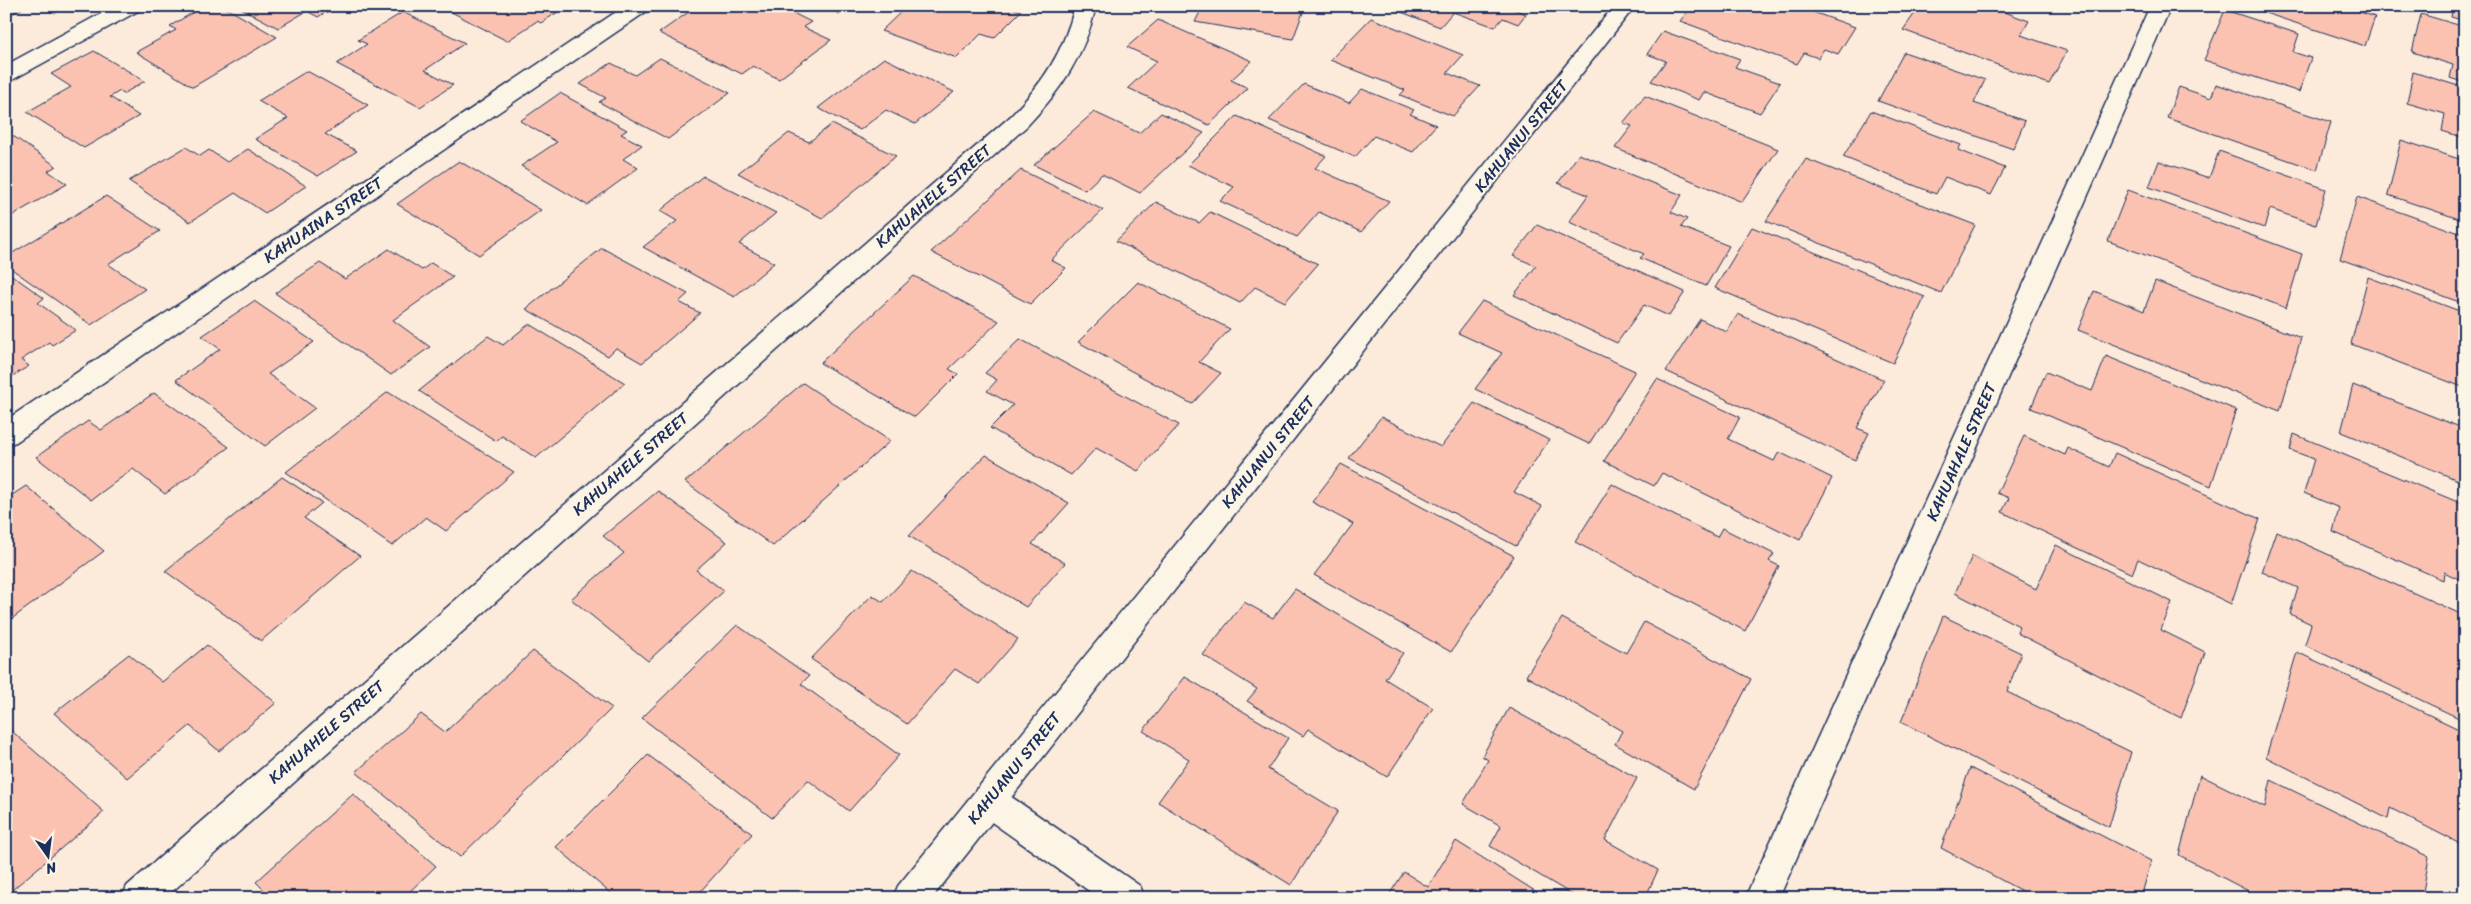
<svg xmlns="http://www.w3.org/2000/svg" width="2471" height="904" viewBox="0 0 2471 904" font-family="Sriracha,sans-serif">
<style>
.building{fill:#fbc2b1;stroke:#1b2f5e}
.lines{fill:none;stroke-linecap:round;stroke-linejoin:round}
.minor-casing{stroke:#1b2f5e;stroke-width:3}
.tertiary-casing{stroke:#1b2f5e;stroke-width:3}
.minor{fill:#fcf5e5;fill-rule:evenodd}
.tertiary{fill:#fcf5e5;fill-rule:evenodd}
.labels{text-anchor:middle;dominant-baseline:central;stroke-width:4;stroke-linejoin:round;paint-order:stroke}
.street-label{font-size:16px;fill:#1b2f5e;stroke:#fcf5e5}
</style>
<rect width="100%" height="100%" fill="#fcebdb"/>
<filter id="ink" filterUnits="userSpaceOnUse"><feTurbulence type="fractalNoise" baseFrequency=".02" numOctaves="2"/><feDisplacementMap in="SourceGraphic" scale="10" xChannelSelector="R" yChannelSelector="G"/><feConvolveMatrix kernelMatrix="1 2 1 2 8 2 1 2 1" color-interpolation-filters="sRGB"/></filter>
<g filter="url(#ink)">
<!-- building -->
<g class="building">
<polygon points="6,6 27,6 6,17"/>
<polygon points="44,6 69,6 55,13"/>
<polygon points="204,6 223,6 277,37 193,87 136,52 176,30 170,26"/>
<polygon points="237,6 336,6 318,17 307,11 278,28"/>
<polygon points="440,6 567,6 541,23 537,21 507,41"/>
<polygon points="697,6 779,6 811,22 803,27 831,40 779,79 753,66 742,74 659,33"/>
<polygon points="823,6 849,6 839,14"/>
<polygon points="907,6 932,8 934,6 1007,6 1021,11 994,38 981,34 957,58 881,31"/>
<polygon points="1203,6 1299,6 1305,7 1293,39 1195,22"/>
<polygon points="1393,6 1506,6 1526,14 1518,24 1503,18 1495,27 1453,12 1440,27 1391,8"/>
<polygon points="1692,6 1796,6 1855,27 1838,54 1824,49 1818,58 1804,53 1797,64 1680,21"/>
<polygon points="1920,6 1988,6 2029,21 2021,35 2067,51 2049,84 1903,30"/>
<polygon points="2268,6 2343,6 2375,17 2365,46 2265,13"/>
<polygon points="2453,6 2465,6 2465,21 2451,17"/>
<polygon points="2225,10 2299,34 2293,52 2311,58 2299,92 2204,60"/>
<polygon points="403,12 465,43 425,70 453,85 420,107 337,64 367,44 358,40"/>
<polygon points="2421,14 2465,27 2465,83 2450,78 2453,65 2412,52"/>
<polygon points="1371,18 1463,55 1447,73 1480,86 1453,116 1400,95 1405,90 1330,60"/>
<polygon points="1158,20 1252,61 1231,80 1248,88 1209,125 1128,88 1157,61 1127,47"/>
<polygon points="1663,31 1740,59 1735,67 1780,83 1760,113 1704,92 1699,100 1651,81 1666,61 1647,54"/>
<polygon points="94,51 145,81 123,94 120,91 110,97 139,116 84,148 27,112 71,87 51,74"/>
<polygon points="1904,52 1985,80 1974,103 2025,121 2013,149 1878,101"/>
<polygon points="660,58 730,93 668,139 599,102 606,98 580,84 611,63 635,75"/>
<polygon points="884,58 954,92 915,124 886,110 860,130 818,108"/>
<polygon points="307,71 368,105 325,134 357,151 318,176 255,139 288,118 258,101"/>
<polygon points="2413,72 2465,88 2465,138 2442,131 2445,114 2407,103"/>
<polygon points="1304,84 1349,103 1362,89 1414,110 1410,114 1436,125 1413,152 1374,136 1355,157 1269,120"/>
<polygon points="2216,84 2331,122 2317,170 2167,118 2179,87 2211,98"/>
<polygon points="560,93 627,130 621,134 642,145 623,159 638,168 587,205 521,166 557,142 520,121"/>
<polygon points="1645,96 1778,149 1742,202 1615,148 1632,126 1623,123"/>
<polygon points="1871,111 1961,145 1958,150 2005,168 1991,195 1945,177 1936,194 1843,157"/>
<polygon points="1094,112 1139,133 1161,113 1204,133 1140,193 1102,174 1085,190 1034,165"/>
<polygon points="1237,116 1326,156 1315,168 1389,201 1361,232 1319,212 1297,237 1220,201 1234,187 1188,165"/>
<polygon points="832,124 896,156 822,218 738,173 789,133 809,142"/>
<polygon points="6,131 56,166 48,171 67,184 6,219"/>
<polygon points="2401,140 2465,161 2465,221 2388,195"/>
<polygon points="186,147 200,156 209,150 227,162 248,149 306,186 265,213 235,193 190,222 129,181"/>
<polygon points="2219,151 2326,189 2316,225 2270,209 2264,228 2149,187 2159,161 2209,178"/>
<polygon points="1579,154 1682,195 1671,212 1687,219 1681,227 1729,246 1706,286 1640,258 1644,254 1569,222 1588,195 1558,183"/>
<polygon points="1806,159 1975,225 1941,293 1766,221"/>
<polygon points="459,161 541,210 479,255 397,204"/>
<polygon points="1021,170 1103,210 1051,260 1066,268 1030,304 931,252"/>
<polygon points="703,176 776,213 739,244 774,263 734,297 643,247 677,221 660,211"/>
<polygon points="2128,190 2302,254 2286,308 2108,241"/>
<polygon points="106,196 160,231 108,264 145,289 91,325 6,265 6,257"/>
<polygon points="2357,197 2465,235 2465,304 2340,259"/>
<polygon points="1156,202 1199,223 1210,212 1318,264 1285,302 1255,287 1240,303 1116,241"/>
<polygon points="1537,225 1685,292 1669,316 1644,305 1617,343 1514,295 1536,266 1513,256"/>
<polygon points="1752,227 1925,297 1893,363 1715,288"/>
<polygon points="602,248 688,294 679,302 700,313 642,363 616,348 608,356 526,309"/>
<polygon points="389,249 422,270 431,263 453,277 393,320 430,347 391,375 275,293 320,263 345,279"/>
<polygon points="6,271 44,298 38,303 76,330 52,345 49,342 21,360 29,366 6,380"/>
<polygon points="914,276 999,321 949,369 958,374 915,417 820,363"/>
<polygon points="2368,277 2465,313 2465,388 2351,344"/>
<polygon points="2155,281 2301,338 2280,411 2078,330 2094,291 2144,311"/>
<polygon points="1138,282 1230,329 1199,362 1221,373 1192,404 1078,342"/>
<polygon points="254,301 314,342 268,374 315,408 265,446 176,380 220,349 202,336"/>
<polygon points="1482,301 1635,371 1589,444 1475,389 1502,353 1458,333"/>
<polygon points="1738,314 1884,380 1857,428 1869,433 1855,460 1666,371 1700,319 1727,332"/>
<polygon points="529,324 625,383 536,458 502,436 496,441 419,391 488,336 503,345"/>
<polygon points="1020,339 1179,425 1138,471 1096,448 1071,475 990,428 1013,405 987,391 997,380 985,373"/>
<polygon points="2106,356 2236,410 2211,486 2031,408 2046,372 2092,391"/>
<polygon points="1657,379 1740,417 1728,439 1774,461 1779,452 1832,478 1800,540 1662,473 1654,486 1604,461"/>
<polygon points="803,383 890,441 773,546 685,482"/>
<polygon points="2353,385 2465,429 2465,483 2341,432"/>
<polygon points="388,392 514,472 446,531 426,517 392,546 286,472"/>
<polygon points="154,393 229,447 165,494 133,469 91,500 36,457 88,421 101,430"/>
<polygon points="1474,403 1549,440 1514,492 1542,506 1516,546 1349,458 1381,417 1441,447"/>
<polygon points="2294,434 2465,505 2465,582 2444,572 2443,580 2333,532 2339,508 2304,493 2314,459 2290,450"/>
<polygon points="2024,436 2065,455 2068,448 2109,467 2115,453 2260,519 2231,604 2138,559 2132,574 2002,512 2009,498 1997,493"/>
<polygon points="986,455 1069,503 1032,544 1065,563 1026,607 909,536"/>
<polygon points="1341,464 1514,556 1451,652 1314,575 1353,524 1312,502"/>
<polygon points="282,477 322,503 304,518 360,556 261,641 165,571"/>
<polygon points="1612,484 1717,537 1722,528 1774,554 1769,561 1779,566 1745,631 1575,542"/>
<polygon points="26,486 104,551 6,623 6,499"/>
<polygon points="658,491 727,542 696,570 724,591 648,661 571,599 624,553 603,536"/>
<polygon points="2276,531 2465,616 2465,721 2305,645 2311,624 2290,614 2298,588 2262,572"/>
<polygon points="2056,545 2172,602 2161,630 2205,652 2181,718 2017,633 2019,626 1955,593 1972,556 2036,589"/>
<polygon points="912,571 1018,639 979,684 955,669 907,724 811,659 872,595 883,602"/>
<polygon points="1295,589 1403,653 1385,679 1433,708 1387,777 1308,729 1303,736 1247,701 1257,689 1203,655 1244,602 1273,618"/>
<polygon points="1943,616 2021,653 2007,692 2131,752 2109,827 1901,722"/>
<polygon points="1562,618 1626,653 1644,622 1751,679 1694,789 1615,744 1622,731 1526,676"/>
<polygon points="737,625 809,676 801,684 899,755 849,811 808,780 772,818 642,718"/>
<polygon points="207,645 276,703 219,751 190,726 127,778 54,713 129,654 162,682"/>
<polygon points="533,651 612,708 460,857 356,772 421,714 445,732"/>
<polygon points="2297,652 2465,732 2464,846 2390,808 2388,819 2266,757"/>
<polygon points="1185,677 1288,738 1268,769 1338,811 1291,885 1158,802 1189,759 1143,731"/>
<polygon points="1509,708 1637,778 1605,840 1658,870 1645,898 1578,898 1490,846 1501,826 1463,804 1488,760 1482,756"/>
<polygon points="6,726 104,812 6,895"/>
<polygon points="648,755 752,834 698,894 703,898 616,898 556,847"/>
<polygon points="1970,768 2151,861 2141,898 2035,898 1941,848"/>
<polygon points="2200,775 2265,807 2271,780 2429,857 2422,898 2262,898 2179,855"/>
<polygon points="353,794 436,866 403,898 264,898 268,894 256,882"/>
<polygon points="1456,841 1546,898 1387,898 1404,872 1428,887"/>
</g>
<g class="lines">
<!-- minor casing -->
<g class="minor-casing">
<g id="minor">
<polygon points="115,6 141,6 138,11 14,79 6,81 6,65"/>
<polygon points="625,6 650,6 647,11 16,442 6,445 6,420"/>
<path d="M 1075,6 L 1096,6 C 1085,55 1061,90 1027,126 L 165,898 L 122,898 L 127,886 L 1011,116 C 1044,81 1063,53 1075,6 Z"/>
<polygon points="2150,6 2171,6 1779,898 1745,898"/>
<polygon points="988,784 1000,789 1140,886 1145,898 1099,898 976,811 972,800 976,789"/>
</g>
</g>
<!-- tertiary casing -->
<g class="tertiary-casing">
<polygon id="tertiary" points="1614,6 1635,6 932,898 893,898 898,886"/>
</g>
<!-- minor -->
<use href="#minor" class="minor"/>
<!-- tertiary -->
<use href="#tertiary" class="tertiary"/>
</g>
</g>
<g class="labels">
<!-- street labels -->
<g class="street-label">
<text transform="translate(1521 136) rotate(-51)">KAHUANUI STREET</text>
<text transform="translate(933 196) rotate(-41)">KAHUAHELE STREET</text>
<text transform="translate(323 220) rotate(-34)">KAHUAINA STREET</text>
<text transform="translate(1268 452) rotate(-51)">KAHUANUI STREET</text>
<text transform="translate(1961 452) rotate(-66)">KAHUAHALE STREET</text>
<text transform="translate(630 464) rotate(-41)">KAHUAHELE STREET</text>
<text transform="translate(326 732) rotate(-41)">KAHUAHELE STREET</text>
<text transform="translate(1014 768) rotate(-51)">KAHUANUI STREET</text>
</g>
</g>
<!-- margin -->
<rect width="2471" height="904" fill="none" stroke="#fcf5e5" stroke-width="25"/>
<rect x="12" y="12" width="2446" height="879" fill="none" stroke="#1b2f5e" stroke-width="2" filter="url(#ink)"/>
<!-- north arrow -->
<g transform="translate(48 856) rotate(166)" stroke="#fcf5e5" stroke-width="4" paint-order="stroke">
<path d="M0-4L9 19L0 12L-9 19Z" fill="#1b2f5e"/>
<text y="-8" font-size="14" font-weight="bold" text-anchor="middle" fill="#1b2f5e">N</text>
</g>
</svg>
